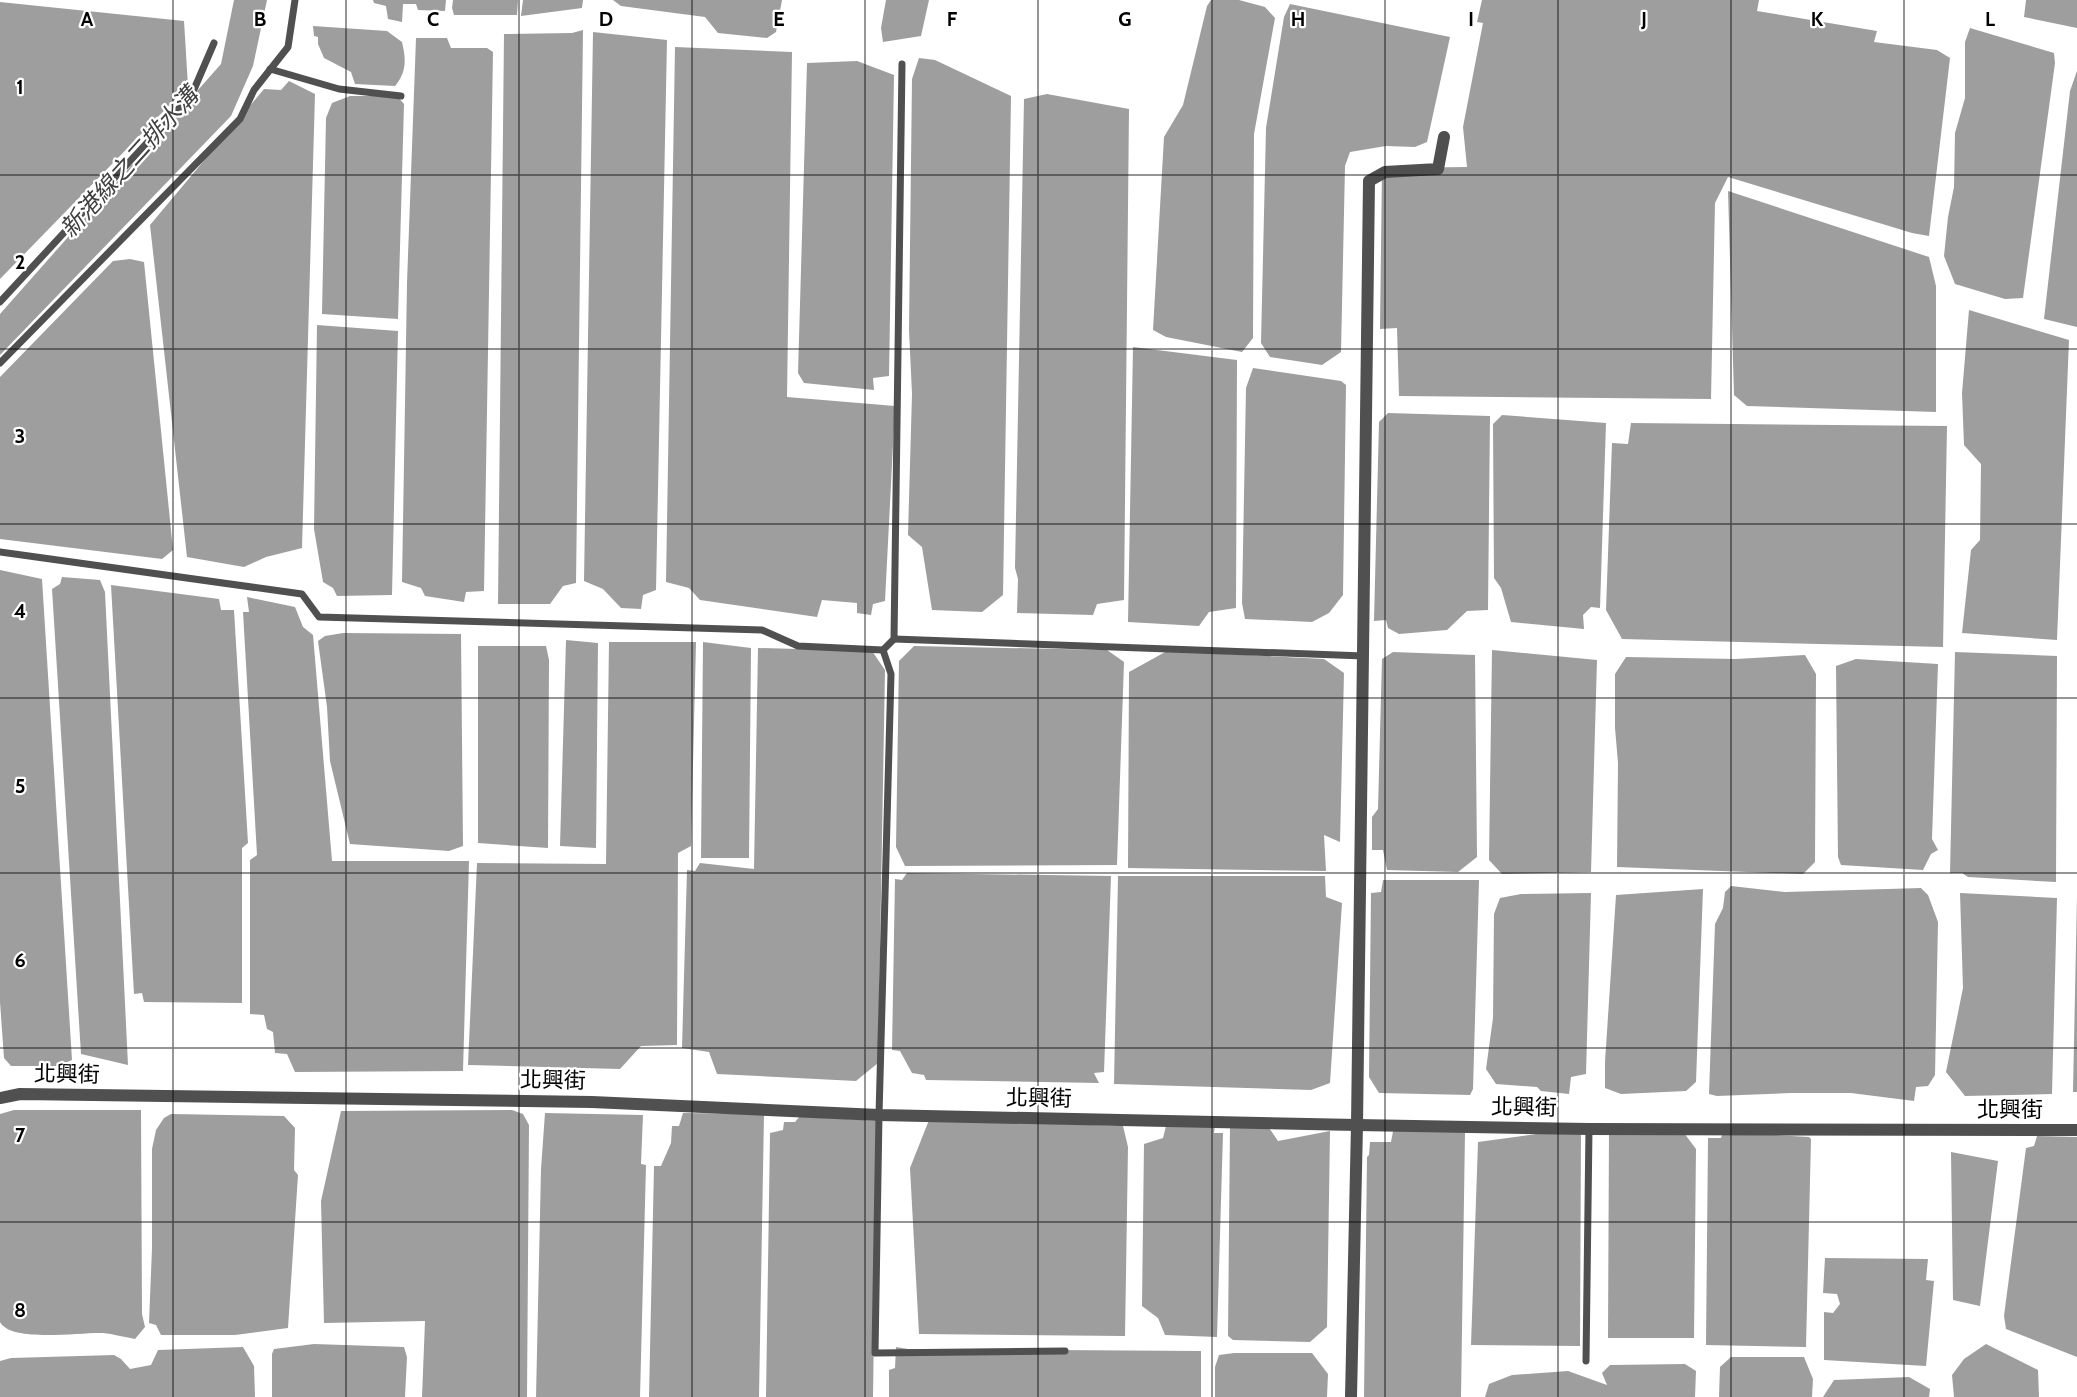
<svg xmlns="http://www.w3.org/2000/svg" width="2077" height="1397" viewBox="0 0 2077 1397" font-family="Cabin,'Noto Sans TC',sans-serif">
<style>
.water{fill:#9e9e9e}
.lines{fill:none;stroke-linecap:round;stroke-linejoin:round}
.lane{stroke:#505050;stroke-width:7}
.street{stroke:#505050;stroke-width:12}
.grid{fill:none;stroke:#000;stroke-width:1.5;stroke-opacity:0.55}
.labels{text-anchor:middle;dominant-baseline:central;stroke-width:4.5;stroke-linejoin:round;paint-order:stroke}
.street-label{font-size:22px;fill:#000;stroke:#fff}
.water-label{font-size:24px;font-style:italic;fill:#3f3f3f;stroke:#fff}
.grid-label{font-size:20px;text-anchor:middle;font-weight:bold;fill:#000;stroke:#fff;stroke-width:4.5;stroke-linejoin:round;paint-order:stroke}
</style>
<rect width="100%" height="100%" fill="#fff"/>
<!-- water -->
<g class="water">
<polygon points="234,0 267,0 253,66 231,116 0,355 0,314 221,64"/>
<polygon points="373,0 446,0 445,11 418,10 416,4 403,4 402,22 388,19 386,6 374,3"/>
<polygon points="453,0 518,0 517,15 454,15 452,8"/>
<polygon points="523,0 583,0 582,8 521,16"/>
<polygon points="613,0 782,0 776,32 767,38 718,33 705,17 621,6"/>
<polygon points="886,0 929,0 921,36 883,42 881,28"/>
<polygon points="1211,0 1239,0 1265,7 1275,18 1254,134 1253,338 1242,352 1166,337 1153,330 1164,137 1183,105 1207,6"/>
<polygon points="1482,0 1759,0 1757,11 1877,31 1874,42 1937,50 1950,58 1929,236 1912,233 1728,177 1715,203 1711,399 1399,396 1397,328 1380,329 1382,168 1467,167 1463,127 1483,23 1477,22"/>
<polygon points="2026,0 2077,0 2077,28 2024,17"/>
<polygon points="0,2 184,21 188,86 0,279"/>
<polygon points="1290,4 1450,37 1427,142 1415,147 1386,146 1350,152 1345,166 1341,352 1322,365 1270,357 1261,343 1266,128 1284,17"/>
<path d="M 313,26 L 387,31 L 402,42 C 406,59 407,72 395,86 L 355,84 L 351,72 L 324,58 L 318,44 L 318,37 L 314,36 Z"/>
<polygon points="1970,28 2054,53 2055,63 2023,298 2005,299 1955,284 1944,256 1948,217 1954,187 1955,133 1965,98 1965,42"/>
<polygon points="583,30 576,583 563,586 550,604 498,604 504,34 572,33"/>
<polygon points="593,32 667,40 656,590 643,595 641,609 621,608 603,589 584,581"/>
<polygon points="416,38 447,38 451,48 487,48 493,52 484,591 466,592 464,602 425,596 421,588 402,582 407,283"/>
<polygon points="675,47 792,52 787,397 895,406 885,601 873,604 871,615 857,613 857,603 822,600 817,617 700,600 689,588 666,582"/>
<polygon points="919,58 935,60 1011,96 1003,595 982,612 932,610 922,547 908,535 912,394 909,330 912,79"/>
<polygon points="857,61 894,75 889,376 873,378 874,390 804,383 798,373 807,63"/>
<polygon points="2077,71 2077,327 2044,319 2070,91"/>
<polygon points="289,81 315,94 302,548 266,557 244,567 187,557 150,225 264,89 281,90"/>
<polygon points="1047,94 1129,109 1124,600 1097,604 1093,615 1017,613 1018,579 1015,568 1024,99"/>
<polygon points="350,96 397,96 404,104 398,319 322,314 326,118 332,103"/>
<polygon points="1728,191 1929,257 1936,286 1936,412 1747,406 1734,395"/>
<polygon points="130,259 144,262 173,550 162,559 0,539 0,377 113,261"/>
<polygon points="1969,310 2069,340 2057,640 1962,633 1971,550 1980,540 1981,464 1964,445 1962,393"/>
<polygon points="317,325 398,331 392,595 337,596 333,588 323,582 314,529"/>
<polygon points="1133,347 1237,360 1236,608 1209,612 1199,626 1128,622"/>
<polygon points="1253,368 1341,381 1346,385 1343,595 1329,613 1312,622 1245,619 1242,603 1246,388"/>
<polygon points="1388,413 1490,416 1488,610 1467,611 1447,630 1399,634 1388,628 1386,620 1374,621 1379,422"/>
<polygon points="1502,415 1606,423 1600,608 1591,607 1583,615 1584,629 1511,622 1501,588 1494,578 1493,424"/>
<polygon points="1631,423 1947,426 1943,647 1622,639 1606,610 1612,443 1628,444"/>
<polygon points="0,570 42,579 72,1060 58,1066 11,1066 4,1058 0,1002"/>
<polygon points="62,577 100,580 105,592 128,1065 81,1054 52,589 60,584"/>
<polygon points="111,585 219,599 221,610 234,610 248,843 242,848 242,1003 144,1002 142,993 134,994"/>
<polygon points="247,597 295,607 303,627 313,635 332,861 469,861 463,1071 295,1072 287,1054 275,1053 273,1032 267,1029 264,1015 250,1014 250,860 257,855 243,612 249,612"/>
<polygon points="343,633 461,634 463,846 449,851 350,844 330,761 327,707 318,641 325,636"/>
<polygon points="566,640 598,643 596,848 560,846"/>
<polygon points="609,642 696,642 691,846 678,853 677,1045 641,1046 620,1069 468,1065 477,863 606,864"/>
<polygon points="703,642 751,648 749,858 701,858"/>
<polygon points="478,646 546,646 549,660 548,848 478,843"/>
<polygon points="914,646 1107,650 1124,662 1117,865 905,866 896,847 899,661"/>
<polygon points="758,648 872,651 885,670 878,1063 856,1081 717,1074 709,1052 682,1048 687,870 695,871 700,863 754,869"/>
<polygon points="1492,650 1597,660 1591,872 1502,874 1489,860"/>
<polygon points="1167,651 1324,659 1344,673 1340,842 1324,835 1326,871 1128,868 1129,672"/>
<polygon points="1393,652 1475,655 1477,857 1458,872 1387,870 1383,850 1372,850 1372,817 1378,809 1382,659"/>
<polygon points="1955,652 2057,656 2056,882 1968,877 1962,873 1950,873"/>
<polygon points="1805,655 1816,674 1815,862 1803,874 1617,867 1618,763 1615,728 1615,674 1626,657 1736,659"/>
<polygon points="1856,659 1938,664 1932,839 1938,850 1931,854 1923,870 1841,865 1838,857 1836,666"/>
<polygon points="907,873 1111,876 1104,1072 1094,1073 1099,1083 926,1080 924,1075 912,1073 900,1051 892,1050 895,879 902,880"/>
<polygon points="1118,876 1325,876 1326,897 1342,903 1330,1083 1311,1090 1114,1084"/>
<polygon points="1383,880 1479,880 1473,1089 1470,1095 1379,1093 1369,1077 1371,893 1381,892"/>
<polygon points="1731,886 1785,892 1921,888 1928,895 1938,922 1935,1075 1928,1086 1916,1087 1914,1101 1851,1093 1791,1093 1717,1096 1709,1094 1715,924 1723,908 1725,892"/>
<polygon points="1703,889 1696,1082 1686,1091 1621,1094 1605,1088 1605,1062 1616,895"/>
<polygon points="1591,893 1586,1074 1571,1077 1569,1094 1541,1091 1537,1087 1496,1084 1486,1069 1493,1018 1494,914 1500,898 1521,894"/>
<polygon points="1960,893 2057,898 2052,1094 1965,1096 1946,1072 1963,988"/>
<polygon points="2077,896 2077,1092 2073,1092"/>
<path d="M 14,1110 L 141,1110 L 142,1314 L 145,1327 L 135,1339 C 124,1337 113,1334 103,1333 C 80,1332 11,1343 0,1322 L 0,1114 Z"/>
<polygon points="512,1110 523,1114 529,1125 527,1397 422,1397 425,1321 324,1323 321,1201 341,1111"/>
<polygon points="545,1113 643,1115 641,1164 646,1165 640,1397 536,1397 541,1169"/>
<polygon points="683,1113 764,1114 759,1397 649,1397 654,1166 661,1166 671,1143 672,1126 679,1126"/>
<polygon points="171,1114 284,1116 295,1128 294,1170 298,1175 288,1328 235,1335 161,1335 156,1325 149,1323 152,1248 152,1149 156,1130 164,1118"/>
<polygon points="800,1116 877,1121 873,1397 766,1397 770,1133 783,1130 784,1122 795,1122"/>
<polygon points="929,1120 1123,1126 1128,1147 1125,1336 919,1334 910,1168"/>
<polygon points="1167,1122 1215,1125 1214,1133 1223,1133 1217,1337 1165,1335 1158,1318 1142,1306 1144,1144 1163,1138"/>
<polygon points="1230,1125 1267,1125 1278,1141 1330,1131 1327,1327 1310,1342 1233,1340 1228,1336"/>
<polygon points="1394,1126 1465,1132 1461,1397 1364,1397 1367,1157 1369,1155 1370,1142 1391,1142"/>
<polygon points="1581,1128 1580,1346 1471,1345 1478,1142"/>
<polygon points="1609,1130 1684,1133 1696,1149 1694,1338 1608,1338"/>
<polygon points="1723,1132 1809,1137 1811,1139 1806,1347 1706,1345 1708,1138 1721,1138"/>
<polygon points="2037,1136 2077,1137 2077,1357 2006,1329 2004,1316 2026,1148 2034,1146"/>
<polygon points="1951,1152 1998,1161 1980,1306 1953,1300"/>
<polygon points="1825,1258 1928,1259 1926,1280 1934,1281 1926,1366 1824,1360 1824,1312 1833,1313 1840,1304 1837,1294 1823,1293"/>
<polygon points="314,1344 404,1347 407,1357 405,1397 272,1397 272,1354 274,1349"/>
<polygon points="1986,1344 2038,1370 2039,1397 1954,1397 1952,1375 1964,1359"/>
<polygon points="243,1347 254,1366 255,1397 0,1397 0,1361 11,1358 114,1355 121,1359 130,1369 151,1365 158,1350"/>
<polygon points="896,1347 908,1349 1201,1351 1201,1397 889,1397 889,1370 895,1368"/>
<polygon points="1234,1353 1312,1353 1328,1374 1327,1397 1215,1397 1215,1367 1219,1355"/>
<polygon points="1731,1357 1804,1357 1813,1379 1812,1397 1719,1397 1720,1367"/>
<polygon points="1685,1364 1696,1371 1695,1397 1485,1397 1489,1384 1512,1375 1568,1371 1607,1385 1602,1373 1610,1365"/>
<polygon points="1909,1377 1930,1389 1929,1397 1823,1397 1834,1380"/>
</g>
<g class="lines">
<!-- lane -->
<g class="lane">
<polyline points="902,64 894,639 883,650 891,674 879,1115 875,1353 1065,1351"/>
<polyline points="270,69 339,89 401,96"/>
<polyline points="0,302 192,94 214,43"/>
<polyline points="0,363 240,119 254,90 288,47 295,0"/>
<polyline points="0,552 302,594 319,617 762,630 798,646 883,650"/>
<polyline points="894,639 1364,656"/>
<polyline points="1586,1361 1589,1129"/>
</g>
<!-- street -->
<g class="street">
<polyline points="0,1098 20,1094 592,1102 879,1115 1357,1125 1589,1129 2077,1130"/>
<polyline points="1351,1397 1357,1125 1369,181 1385,172 1438,169 1444,137"/>
</g>
</g>
<!-- grid -->
<path class="grid" d="M 173,0 L 173,1397M 346,0 L 346,1397M 519,0 L 519,1397M 692,0 L 692,1397M 865,0 L 865,1397M 1038,0 L 1038,1397M 1212,0 L 1212,1397M 1385,0 L 1385,1397M 1558,0 L 1558,1397M 1731,0 L 1731,1397M 1904,0 L 1904,1397M 0,175 L 2077,175M 0,349 L 2077,349M 0,524 L 2077,524M 0,698 L 2077,698M 0,873 L 2077,873M 0,1048 L 2077,1048M 0,1222 L 2077,1222"/>
<g class="labels">
<!-- street labels -->
<g class="street-label">
<text transform="translate(67 1074) rotate(1)">北興街</text>
<text transform="translate(553 1080) rotate(1)">北興街</text>
<text transform="translate(1039 1098) rotate(1)">北興街</text>
<text transform="translate(1524 1107) rotate(1)">北興街</text>
<text x="2010" y="1109">北興街</text>
</g>
<!-- water labels -->
<g class="water-label">
<text transform="translate(129 162) rotate(-48)">新港線之二排水溝</text>
</g>
</g>
<g class="grid-label">
<text x="87" y="26">A</text>
<text x="260" y="26">B</text>
<text x="433" y="26">C</text>
<text x="606" y="26">D</text>
<text x="779" y="26">E</text>
<text x="952" y="26">F</text>
<text x="1125" y="26">G</text>
<text x="1298" y="26">H</text>
<text x="1471" y="26">I</text>
<text x="1644" y="26">J</text>
<text x="1817" y="26">K</text>
<text x="1990" y="26">L</text>
<text x="20" y="94">1</text>
<text x="20" y="269">2</text>
<text x="20" y="443">3</text>
<text x="20" y="618">4</text>
<text x="20" y="793">5</text>
<text x="20" y="967">6</text>
<text x="20" y="1142">7</text>
<text x="20" y="1317">8</text>
</g>
</svg>
